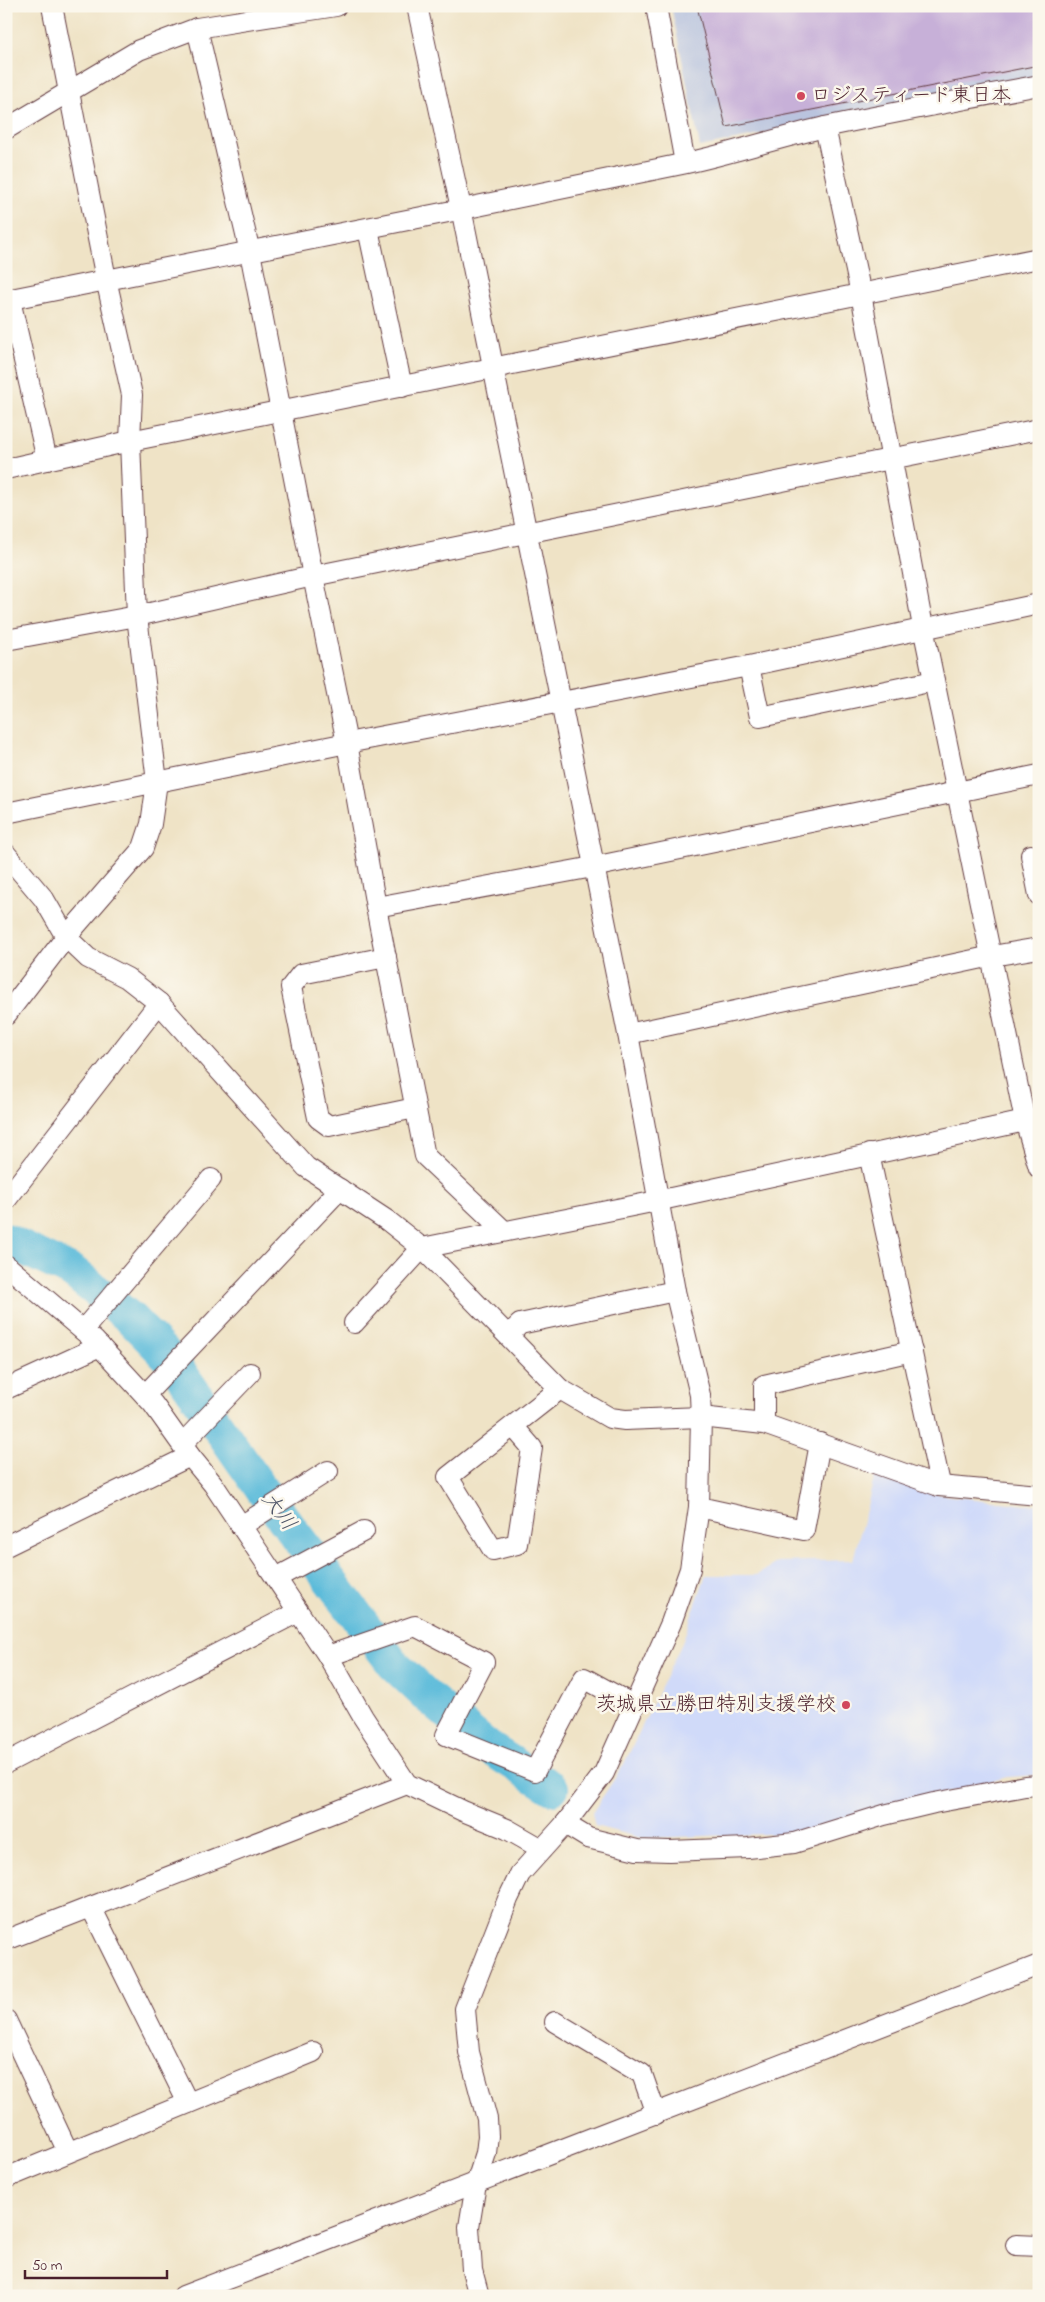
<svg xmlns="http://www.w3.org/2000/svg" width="1045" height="2302" viewBox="0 0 1045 2302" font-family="'Indie Flower','Klee One',sans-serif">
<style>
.built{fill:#d0daf9}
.industrial{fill:#bac4de}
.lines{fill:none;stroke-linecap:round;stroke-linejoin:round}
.river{stroke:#5bbbda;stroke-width:34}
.building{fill:#c7b0d8}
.minor-casing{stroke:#633c42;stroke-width:22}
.minor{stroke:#fff;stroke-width:20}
.poi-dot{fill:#d1495b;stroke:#fbf7ec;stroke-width:2}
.labels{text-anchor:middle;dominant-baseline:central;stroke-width:5;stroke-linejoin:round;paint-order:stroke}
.poi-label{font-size:20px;fill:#4a1f2b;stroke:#fbf7ec;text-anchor:start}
.water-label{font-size:21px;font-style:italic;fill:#505668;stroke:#fbf7ec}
</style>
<rect width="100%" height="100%" fill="#fbf7ec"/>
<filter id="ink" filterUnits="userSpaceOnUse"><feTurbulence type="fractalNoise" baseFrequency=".02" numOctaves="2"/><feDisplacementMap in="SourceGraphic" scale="10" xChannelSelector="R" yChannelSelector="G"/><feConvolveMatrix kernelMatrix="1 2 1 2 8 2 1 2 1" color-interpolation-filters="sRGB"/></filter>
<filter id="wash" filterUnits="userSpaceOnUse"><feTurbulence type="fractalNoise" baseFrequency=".0096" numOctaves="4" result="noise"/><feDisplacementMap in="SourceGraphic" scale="20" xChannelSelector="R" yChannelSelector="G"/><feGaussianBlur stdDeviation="1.12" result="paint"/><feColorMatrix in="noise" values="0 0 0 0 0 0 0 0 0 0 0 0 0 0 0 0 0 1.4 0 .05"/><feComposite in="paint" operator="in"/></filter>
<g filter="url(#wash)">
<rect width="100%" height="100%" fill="#efe3c6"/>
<!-- built -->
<polygon class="built" points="875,1475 942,1495 1026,1505 1039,1504 1039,1775 1007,1777 797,1833 641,1838 595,1826 592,1813 623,1766 682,1643 706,1575 757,1575 778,1562 853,1560"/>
<!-- industrial -->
<polygon class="industrial" points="671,6 1039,6 1039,79 700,147"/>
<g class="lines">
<!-- river -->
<polyline class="river" points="6,1240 73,1272 130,1318 173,1362 267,1497 394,1665 429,1698 489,1748 552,1788"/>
</g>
<g id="blocks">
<!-- building -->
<polygon class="building" points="697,6 1039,6 1039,65 726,127"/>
</g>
</g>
<g filter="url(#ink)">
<use href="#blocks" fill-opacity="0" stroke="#633c42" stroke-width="1"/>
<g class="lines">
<!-- minor casing -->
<g class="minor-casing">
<g id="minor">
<polyline points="417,6 461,208 628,1034 675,1291 700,1395 701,1417 699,1507 690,1569 671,1623 604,1773 565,1824 520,1874 508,1899 465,2009 469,2052 487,2119 488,2136 486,2153 476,2184 469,2227 472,2270 479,2296"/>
<polyline points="656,6 685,163"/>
<polyline points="197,28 250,252 313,576 347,743 376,907 425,1156 504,1231"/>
<polyline points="825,127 861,294 923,627 1025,1121 1039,1168"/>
<polyline points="6,129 139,50 197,28 336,6"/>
<polyline points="368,229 402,387"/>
<path d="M 6,300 C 231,255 457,211 682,164 C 730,154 777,138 825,127 C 896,112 968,99 1039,85"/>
<polyline points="10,300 47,460"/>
<polyline points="6,469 130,441 1039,258"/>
<polyline points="6,640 137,616 313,576 1039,429"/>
<polyline points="749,666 760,717 934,681"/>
<polyline points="6,813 347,743 749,666 1039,604"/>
<polyline points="6,854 44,899 66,937 88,958 127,978 159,1003 306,1167 388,1221 422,1248 560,1389 610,1418 625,1420 701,1417 764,1424 939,1486 1039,1495"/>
<polyline points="1031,855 1039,895"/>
<polyline points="376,907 593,867 1039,775"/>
<polyline points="386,957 301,974 291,987 318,1118 329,1126 415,1108"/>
<polyline points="6,1015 66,937 143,848 151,824 157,782 137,616 130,441 132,395 106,279 52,6"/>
<polyline points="628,1034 992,956 1039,948"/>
<polyline points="869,1154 939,1479 939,1486"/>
<polyline points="6,1200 159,1003"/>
<polyline points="6,1265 94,1340 153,1404 190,1456 213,1484 328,1656 363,1717 407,1784 463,1811 507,1829 542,1849"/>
<polyline points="354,1323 422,1248 657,1201 1039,1118"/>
<polyline points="83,1330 211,1179"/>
<polyline points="509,1335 520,1324 675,1291"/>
<polyline points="6,1389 100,1346"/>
<polyline points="145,1395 340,1189"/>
<polyline points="764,1424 764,1385 912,1351"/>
<polyline points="513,1426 532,1448 517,1544 493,1550 448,1477 560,1389"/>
<polyline points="182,1444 250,1373"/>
<polyline points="699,1507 804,1530 820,1443"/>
<polyline points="241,1526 328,1471"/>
<polyline points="6,1546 190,1456"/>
<polyline points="276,1578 364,1531"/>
<polyline points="328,1656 415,1626 484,1662 446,1735 535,1771 584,1678 635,1706"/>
<polyline points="6,1763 298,1612"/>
<polyline points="565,1824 588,1838 637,1850 669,1851 748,1848 794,1843 884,1815 934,1803 1025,1786 1039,1785"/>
<polyline points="91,1907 188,2103"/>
<polyline points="6,1940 407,1784"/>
<polyline points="6,2020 68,2152"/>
<polyline points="555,2022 642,2074 656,2114"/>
<polyline points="6,2178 313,2052"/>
<polyline points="1016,2245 1039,2246"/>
<polyline points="183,2296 1039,1965"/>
</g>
</g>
<!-- minor -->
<use href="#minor" class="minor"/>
</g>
</g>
<!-- markers -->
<g class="poi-dot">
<circle cx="801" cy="96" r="5"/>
<circle cx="846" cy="1705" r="5"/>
</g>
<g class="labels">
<!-- poi labels -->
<g class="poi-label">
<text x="811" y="96">ロジスティード東日本</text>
<text x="836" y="1705" text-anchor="end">茨城県立勝田特別支援学校</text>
</g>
<!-- water labels -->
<g class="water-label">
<text transform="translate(278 1512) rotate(53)">大川</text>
</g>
</g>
<!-- margin -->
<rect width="1045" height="2302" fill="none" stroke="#fbf7ec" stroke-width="25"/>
<!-- scale -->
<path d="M25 2270v8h142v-8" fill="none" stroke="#4a1f2b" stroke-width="2.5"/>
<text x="32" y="2270" font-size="15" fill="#4a1f2b" stroke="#fbf7ec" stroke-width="4" paint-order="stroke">50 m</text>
</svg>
